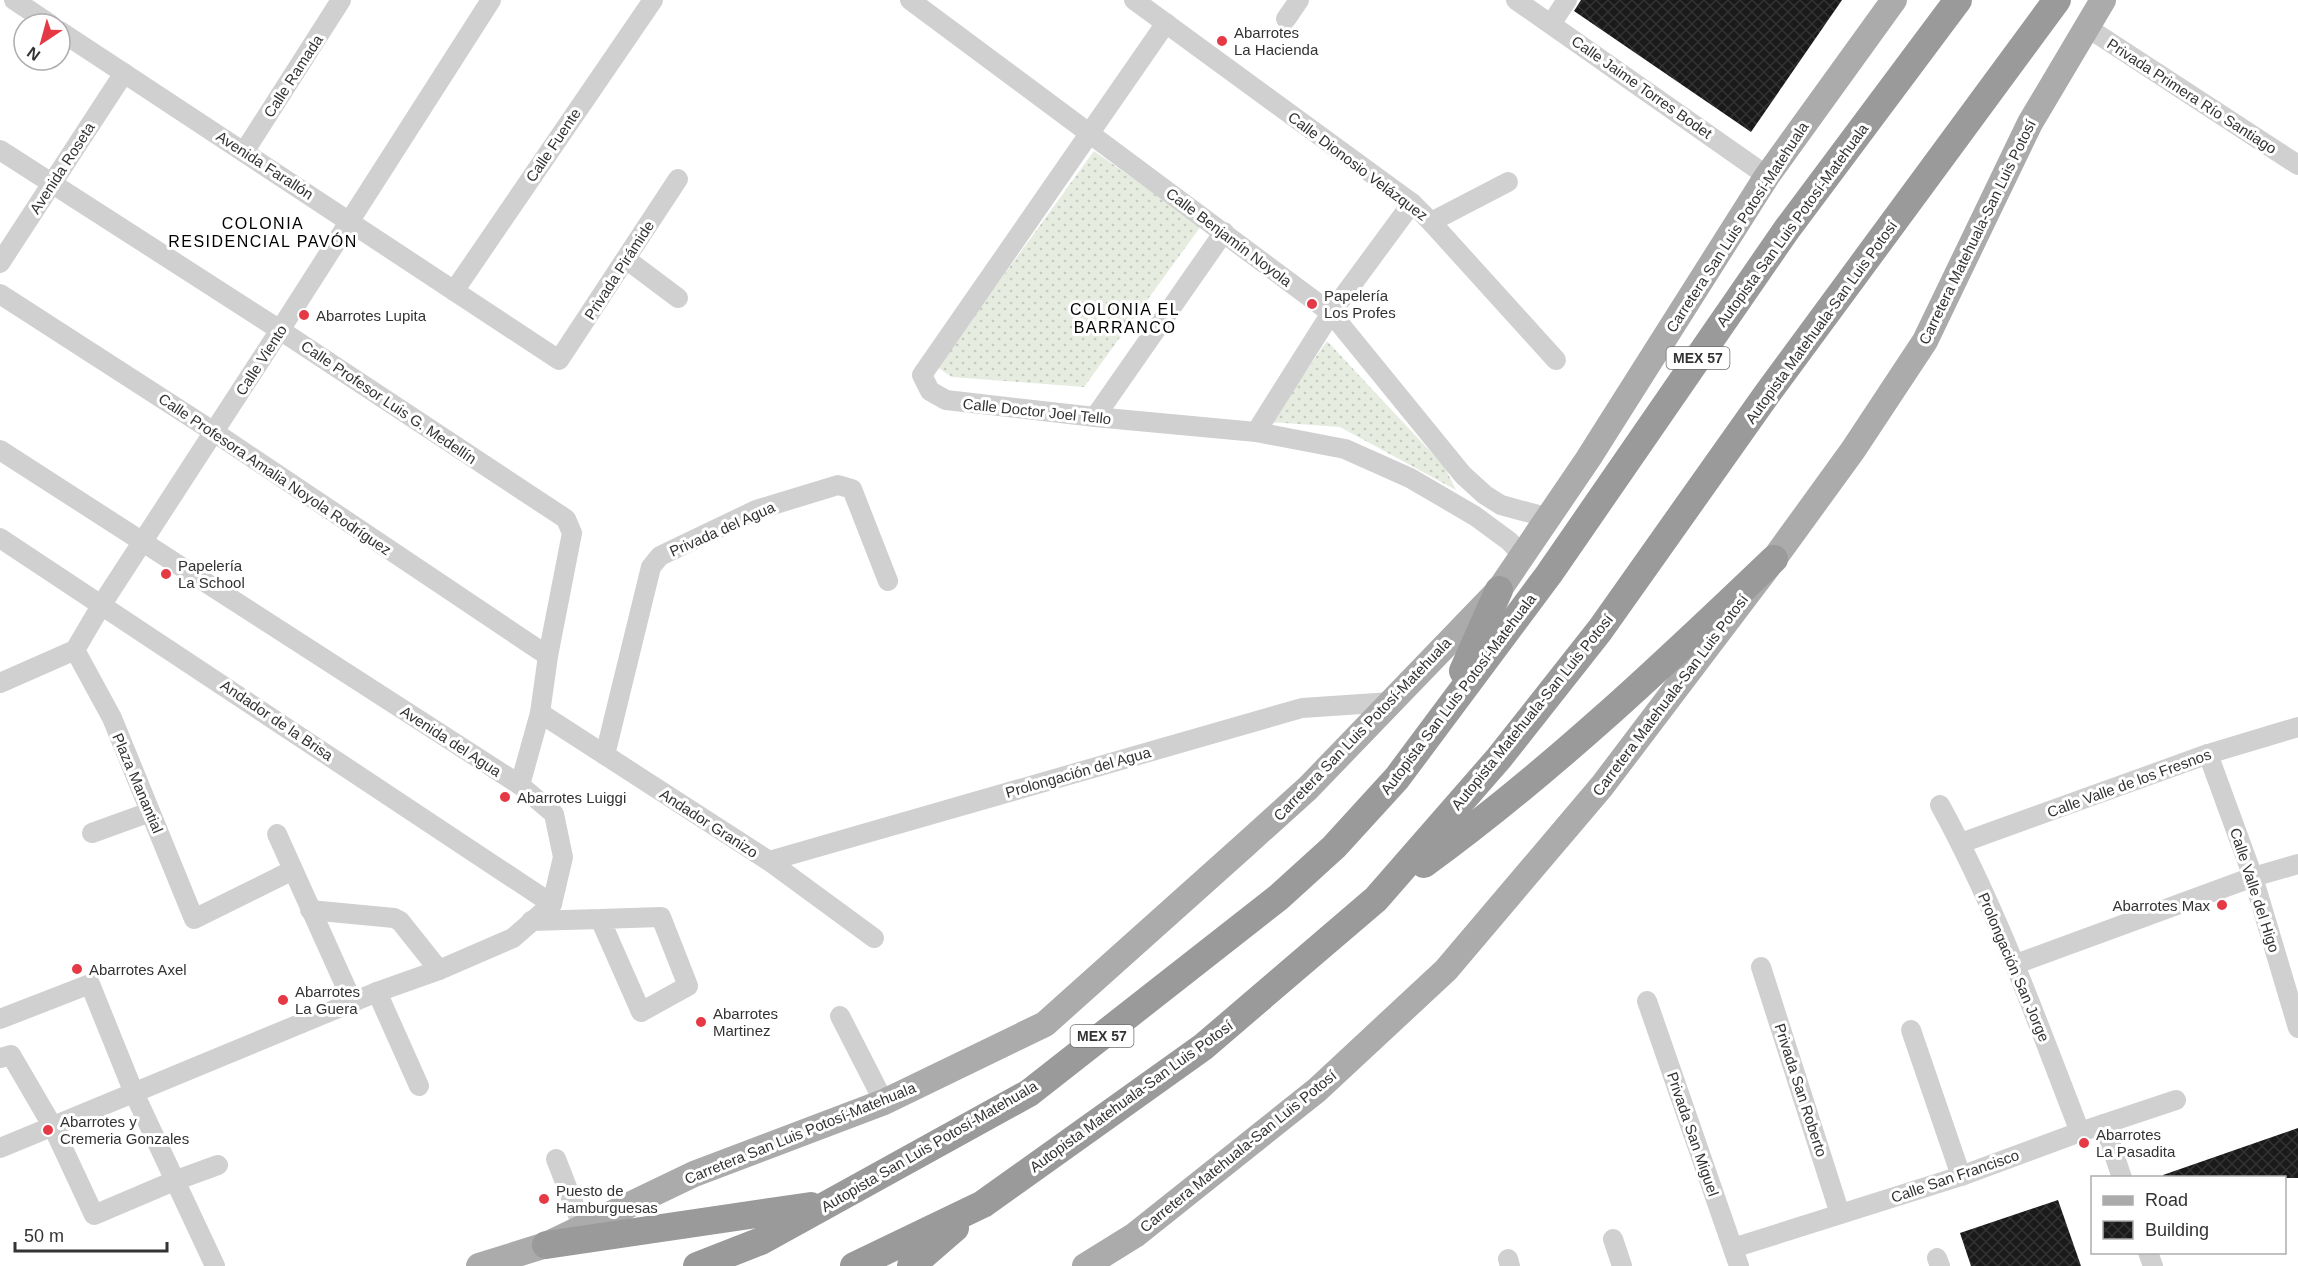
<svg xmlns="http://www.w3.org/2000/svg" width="2298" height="1266" viewBox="0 0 2298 1266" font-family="Arial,sans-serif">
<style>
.grass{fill:url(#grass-dots)}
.building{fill:url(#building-cross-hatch)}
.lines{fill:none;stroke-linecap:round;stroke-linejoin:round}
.minor{stroke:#d0d0d0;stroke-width:20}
.major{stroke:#ababab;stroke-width:26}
.highway{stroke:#9a9a9a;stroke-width:28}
.poi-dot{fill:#e63946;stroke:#fff;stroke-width:2}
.labels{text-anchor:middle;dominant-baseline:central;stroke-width:6;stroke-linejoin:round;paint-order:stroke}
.shield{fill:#fff;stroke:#707070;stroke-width:1.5}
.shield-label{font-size:14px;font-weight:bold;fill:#333}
.poi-label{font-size:15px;fill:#333;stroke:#fff;text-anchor:start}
.street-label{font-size:15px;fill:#333;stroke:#fff}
.neighbourhood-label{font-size:16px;letter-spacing:1.5px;fill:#000;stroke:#fff}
</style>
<defs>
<pattern id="grass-dots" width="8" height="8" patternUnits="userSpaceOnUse" patternTransform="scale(1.5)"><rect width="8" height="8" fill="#e6ecdf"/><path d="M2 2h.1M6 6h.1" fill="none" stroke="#c6cbc0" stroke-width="1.8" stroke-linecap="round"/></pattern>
<pattern id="building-cross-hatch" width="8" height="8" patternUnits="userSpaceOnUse" patternTransform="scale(1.5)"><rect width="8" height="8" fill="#1a1a1a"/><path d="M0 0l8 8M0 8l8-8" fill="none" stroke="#333"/></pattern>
</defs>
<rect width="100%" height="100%" fill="#fff"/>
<!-- grass -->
<g class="grass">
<polygon points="1094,151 1201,226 1084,387 952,377 937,367"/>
<polygon points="1327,341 1444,466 1456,490 1340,427 1271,422"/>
</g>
<!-- building -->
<g class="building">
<polygon points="1581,0 1842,0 1751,132 1574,11"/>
<polygon points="2298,1128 2298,1178 2164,1178 2163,1175"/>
<polygon points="2058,1200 2081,1266 1971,1266 1960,1233"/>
</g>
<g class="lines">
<!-- minor -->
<g class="minor">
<polyline points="14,0 50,24"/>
<polyline points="910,0 1331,313 1463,475 1485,495 1501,505 1549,518"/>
<polyline points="1134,0 1412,203 1431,222 1556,360"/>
<polyline points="1516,0 1767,176"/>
<polyline points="1286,19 1299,0"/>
<polyline points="1166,23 922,375 930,391 946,400 1095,417 1256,432 1345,449 1410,478 1475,516 1509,541 1523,556"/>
<polyline points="1551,24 1567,0"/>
<polyline points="2085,26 2298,165"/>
<polyline points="60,31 559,360 678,179"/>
<polyline points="0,150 280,330 566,519 572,533 548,656 540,713 520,785"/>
<polyline points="244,152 341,0"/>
<polyline points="1431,222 1508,182"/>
<polyline points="626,259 678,298"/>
<polyline points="0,263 124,73"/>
<polyline points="454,291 653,0"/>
<polyline points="0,294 214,432 548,656"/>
<polyline points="1095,417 1224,232"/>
<polyline points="1256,432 1331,313 1412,203"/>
<polyline points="0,450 520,785 554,814 563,857 552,904 513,938 439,970 377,992 0,1148"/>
<polyline points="0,538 552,904"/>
<polyline points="75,650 112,718 194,919 293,870"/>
<polyline points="0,683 75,650 102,604 280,330 491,0"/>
<polyline points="540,713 769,861 874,938"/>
<polyline points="2208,754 2253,877 2298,1028"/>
<polyline points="605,755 651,567 660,556 756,510 838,485 852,489 888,581"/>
<path d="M 1940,805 C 1997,909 2037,1021 2080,1132"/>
<polyline points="92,833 150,812"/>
<polyline points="277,834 353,1003"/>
<polyline points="1961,843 2208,754 2298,727"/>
<polyline points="769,861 1302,708 1391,702"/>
<polyline points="310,910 394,918 400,921 439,970"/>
<polyline points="531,921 600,919 641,1012 688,986 661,917 600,919"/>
<polyline points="2016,964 2253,877 2298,864"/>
<polyline points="1761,967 1840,1214"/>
<polyline points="377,992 419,1086"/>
<polyline points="1647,1001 1739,1266"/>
<polyline points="840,1016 884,1102"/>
<polyline points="0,1019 90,984 134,1093 215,1266"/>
<polyline points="1911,1030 1961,1176"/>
<polyline points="0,1058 11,1055 53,1127 94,1215 174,1181 218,1165"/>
<polyline points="2104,1124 2122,1178"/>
<polyline points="556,1159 583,1228"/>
<polyline points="1613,1239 1622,1266"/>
<polyline points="1733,1248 1961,1176 2080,1132 2176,1100"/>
<polyline points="2148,1252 2153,1266"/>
<polyline points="1937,1258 1940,1266"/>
<polyline points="1508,1259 1510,1266"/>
</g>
<!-- major -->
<g class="major">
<polyline points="479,1266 546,1245 694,1174 884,1102 1045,1024 1245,845 1308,788 1499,590 1588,459 1767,176 1894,0"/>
<polyline points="1085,1266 1135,1235 1317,1090 1446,970 1602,786 1774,559 1853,450 1925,341 2030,123 2103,0"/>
</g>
<!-- highway -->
<g class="highway">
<polyline points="1463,671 1499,590"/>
<path d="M 1424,864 C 1549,773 1662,666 1774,559"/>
<polyline points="546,1245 811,1206"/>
<polyline points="697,1266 761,1241 1029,1093 1279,897 1334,847 1397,778 1549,574 1787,229 1958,0"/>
<polyline points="854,1266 983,1204 1203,1047 1376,899 1499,758 1600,630 1767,394 2057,0"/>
<polyline points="911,1266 955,1228"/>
</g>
</g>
<!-- markers -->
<g class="poi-dot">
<circle cx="1222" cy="41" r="6"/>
<circle cx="1312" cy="304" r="6"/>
<circle cx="304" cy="315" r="6"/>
<circle cx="166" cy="574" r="6"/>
<circle cx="505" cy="797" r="6"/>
<circle cx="2222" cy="905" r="6"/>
<circle cx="77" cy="969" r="6"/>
<circle cx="283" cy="1000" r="6"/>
<circle cx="701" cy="1022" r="6"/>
<circle cx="48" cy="1130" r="6"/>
<circle cx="2084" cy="1143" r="6"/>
<circle cx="544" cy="1199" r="6"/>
</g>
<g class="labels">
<!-- shield labels -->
<g class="shield">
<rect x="1666.5" y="347" width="63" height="22" rx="4.5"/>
<rect x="1070.5" y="1025" width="63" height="22" rx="4.5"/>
</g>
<g class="shield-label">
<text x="1698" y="358">MEX 57</text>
<text x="1102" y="1036">MEX 57</text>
</g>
<!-- poi labels -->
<g class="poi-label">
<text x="1234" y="32">Abarrotes<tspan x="1234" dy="17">La Hacienda</tspan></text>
<text x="1324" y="295">Papelería<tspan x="1324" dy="17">Los Profes</tspan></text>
<text x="316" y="315">Abarrotes Lupita</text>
<text x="178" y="565">Papelería<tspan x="178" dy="17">La School</tspan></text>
<text x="517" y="797">Abarrotes Luiggi</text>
<text x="2210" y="905" text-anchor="end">Abarrotes Max</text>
<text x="89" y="969">Abarrotes Axel</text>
<text x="295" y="991">Abarrotes<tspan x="295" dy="17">La Guera</tspan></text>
<text x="713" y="1013">Abarrotes<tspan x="713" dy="17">Martinez</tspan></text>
<text x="60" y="1121">Abarrotes y<tspan x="60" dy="17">Cremeria Gonzales</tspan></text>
<text x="2096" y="1134">Abarrotes<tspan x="2096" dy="17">La Pasadita</tspan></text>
<text x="556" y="1190">Puesto de<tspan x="556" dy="17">Hamburguesas</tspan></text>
</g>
<!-- street labels -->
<g class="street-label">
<text transform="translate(293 76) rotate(-57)">Calle Ramada</text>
<text transform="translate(1642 87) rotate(35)">Calle Jaime Torres Bodet</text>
<text transform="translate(2192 96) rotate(33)">Privada Primera Río Santiago</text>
<text transform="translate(553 145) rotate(-56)">Calle Fuente</text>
<text transform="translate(265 165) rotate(33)">Avenida Farallón</text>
<text transform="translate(1358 166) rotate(37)">Calle Dionosio Velázquez</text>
<text transform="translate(62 168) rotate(-57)">Avenida Roseta</text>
<text transform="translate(1792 225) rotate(-54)">Autopista San Luis Potosí-Matehuala</text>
<text transform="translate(1737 227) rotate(-57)">Carretera San Luis Potosí-Matehuala</text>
<text transform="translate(1977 232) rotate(-64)">Carretera Matehuala-San Luis Potosí</text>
<text transform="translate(1229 237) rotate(37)">Calle Benjamín Noyola</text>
<text transform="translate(619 270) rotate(-57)">Privada Pirámide</text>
<text transform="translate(1821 322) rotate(-54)">Autopista Matehuala-San Luis Potosí</text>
<text transform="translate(261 360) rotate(-57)">Calle Viento</text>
<text transform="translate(389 402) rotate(34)">Calle Profesor Luis G. Medellín</text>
<text transform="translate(1037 411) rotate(6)">Calle Doctor Joel Tello</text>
<text transform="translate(275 474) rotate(34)">Calle Profesora Amalia Noyola Rodríguez</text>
<text transform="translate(722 529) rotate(-24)">Privada del Agua</text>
<text transform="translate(1458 694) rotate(-53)">Autopista San Luis Potosí-Matehuala</text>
<text transform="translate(1670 695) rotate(-53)">Carretera Matehuala-San Luis Potosí</text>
<text transform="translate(1532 712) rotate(-51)">Autopista Matehuala-San Luis Potosí</text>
<text transform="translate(277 720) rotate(34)">Andador de la Brisa</text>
<text transform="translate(1362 729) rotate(-46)">Carretera San Luis Potosí-Matehuala</text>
<text transform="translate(451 741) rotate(33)">Avenida del Agua</text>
<text transform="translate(1078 772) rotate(-16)">Prolongación del Agua</text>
<text transform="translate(138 783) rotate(67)">Plaza Manantial</text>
<text transform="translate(2129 783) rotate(-20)">Calle Valle de los Fresnos</text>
<text transform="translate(709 823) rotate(33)">Andador Granizo</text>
<text transform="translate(2255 890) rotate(72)">Calle Valle del Higo</text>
<text transform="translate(2014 967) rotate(67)">Prolongación San Jorge</text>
<text transform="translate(1801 1090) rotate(72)">Privada San Roberto</text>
<text transform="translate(1131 1096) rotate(-36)">Autopista Matehuala-San Luis Potosí</text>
<text transform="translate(800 1133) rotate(-22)">Carretera San Luis Potosí-Matehuala</text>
<text transform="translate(1693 1134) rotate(71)">Privada San Miguel</text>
<text transform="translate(929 1146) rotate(-30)">Autopista San Luis Potosí-Matehuala</text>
<text transform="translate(1238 1151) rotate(-39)">Carretera Matehuala-San Luis Potosí</text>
<text transform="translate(1955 1176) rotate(-19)">Calle San Francisco</text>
</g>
<!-- neighbourhood labels -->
<g class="neighbourhood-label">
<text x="263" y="223">COLONIA<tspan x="263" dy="18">RESIDENCIAL PAVÓN</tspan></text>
<text x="1125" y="309">COLONIA EL<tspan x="1125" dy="18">BARRANCO</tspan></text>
</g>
</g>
<!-- legend -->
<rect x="2091" y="1176" width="195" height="78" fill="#ffffff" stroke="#adadad" stroke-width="1.5"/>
<rect x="2103" y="1196" width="30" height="9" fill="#ababab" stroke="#adadad" stroke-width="1.5"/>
<text x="2145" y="1206" font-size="18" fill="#333333">Road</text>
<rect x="2103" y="1221" width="30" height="18" fill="url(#building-cross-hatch)" stroke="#adadad" stroke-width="1.5"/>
<text x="2145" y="1236" font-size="18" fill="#333333">Building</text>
<!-- north arrow -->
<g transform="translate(42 42) rotate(216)"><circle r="28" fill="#ffffff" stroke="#adadad" stroke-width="1.5"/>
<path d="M0-4.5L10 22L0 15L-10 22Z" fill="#e63946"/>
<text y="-9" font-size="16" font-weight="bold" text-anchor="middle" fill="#333333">N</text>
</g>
<!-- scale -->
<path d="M15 1242v9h152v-9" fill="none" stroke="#333333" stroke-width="3"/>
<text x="24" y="1242" font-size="18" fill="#333333" stroke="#ffffff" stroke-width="4.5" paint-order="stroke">50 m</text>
</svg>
